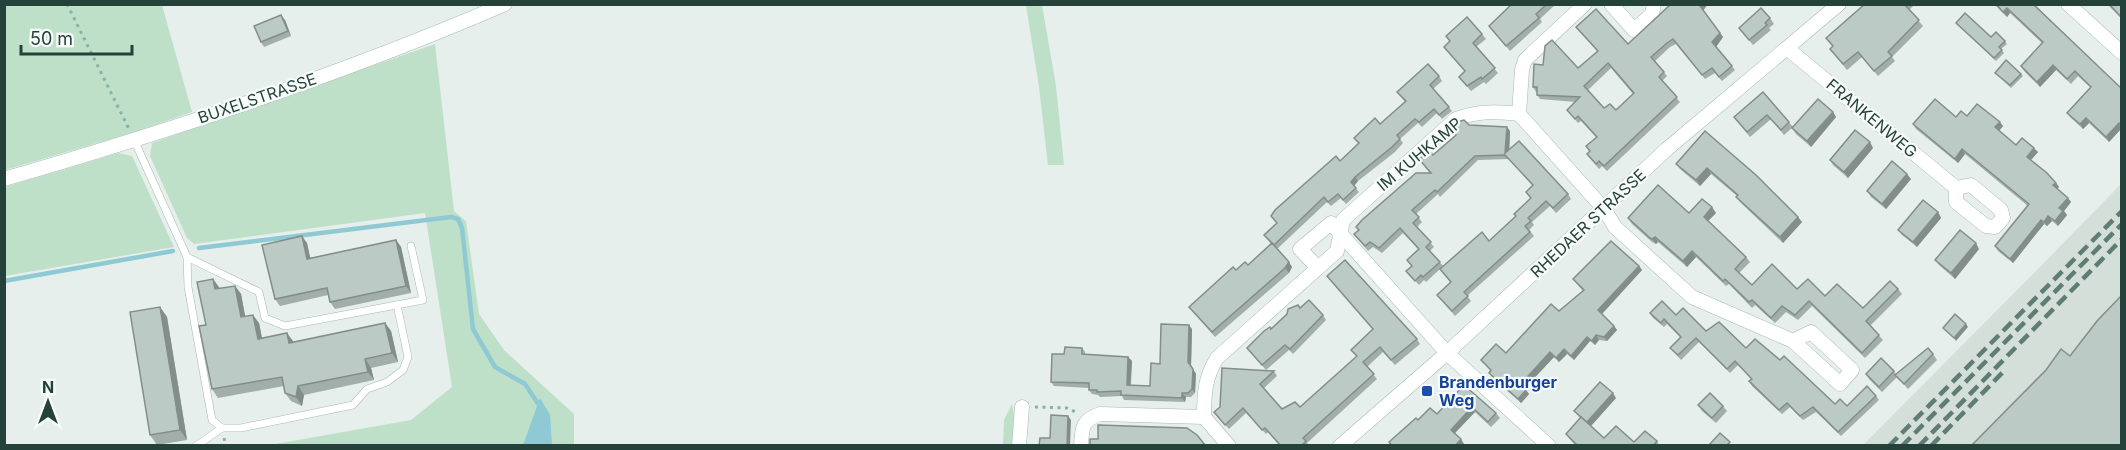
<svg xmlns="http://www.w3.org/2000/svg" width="2126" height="450" viewBox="0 0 2126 450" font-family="Inter,sans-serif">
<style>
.built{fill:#d4dfda}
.green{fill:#bfe0c8}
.water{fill:#8ec9d4}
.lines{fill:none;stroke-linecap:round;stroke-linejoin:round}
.stream{stroke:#8ec9d4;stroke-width:4.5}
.lane-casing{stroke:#a8b8b2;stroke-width:8}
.street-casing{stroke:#a8b8b2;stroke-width:15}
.path{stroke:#86b3a5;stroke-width:3;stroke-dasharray:3 4.5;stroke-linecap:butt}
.lane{stroke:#fff;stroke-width:7}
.street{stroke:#fff;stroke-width:14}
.rail{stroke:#5f7d75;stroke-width:4.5;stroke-dasharray:12 6;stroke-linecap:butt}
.wall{fill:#a1aea9;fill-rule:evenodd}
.shaded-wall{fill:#838d89}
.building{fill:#bbcac4;stroke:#838d89;stroke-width:1.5;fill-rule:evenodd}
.transit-dot{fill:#1a4fb4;stroke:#f7fbf9;stroke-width:2}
.labels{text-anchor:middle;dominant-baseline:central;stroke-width:4.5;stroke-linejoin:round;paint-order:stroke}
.street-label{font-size:16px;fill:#24423a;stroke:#f7fbf9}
.transit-label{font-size:16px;font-weight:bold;fill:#164399;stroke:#f7fbf9;text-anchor:start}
</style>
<rect width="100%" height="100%" fill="#e6efeb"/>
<!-- built -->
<polygon class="built" points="2121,184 2121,445 1862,446 2036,271"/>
<!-- green -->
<g class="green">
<polygon points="5,4 162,5 192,112 138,131 5,170"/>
<polygon points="1026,5 1042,5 1056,86 1064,165 1048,165 1039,87"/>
<polygon points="435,44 454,211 466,221 479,314 504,350 574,414 574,445 270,445 411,420 452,387 425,213 194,244 187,238 150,156 152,143"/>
<polygon points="119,153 132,156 174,247 5,276 5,187"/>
<polygon points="1012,404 1015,420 1015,445 1003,446 1004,420"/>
</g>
<!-- water -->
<polygon class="water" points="540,398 550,415 552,445 523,445"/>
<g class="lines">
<!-- stream -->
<g class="stream">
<polyline points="199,248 451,217 458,219 462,228 473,329 495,367 525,384 541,408"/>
<polyline points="4,281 173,251"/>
</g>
<!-- lane casing -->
<g class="lane-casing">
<g id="lane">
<polyline points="135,142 187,257 188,287 212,420 222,428 241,428 353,405 367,389 387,382 403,370 408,357 397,305"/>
<polyline points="187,257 259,292 265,318 285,326 423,300 411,246"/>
<polyline points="196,446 222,428"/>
</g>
</g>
<!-- street casing -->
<g class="street-casing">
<g id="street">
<polyline points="1611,4 1634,30 1652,14 1654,4"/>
<polyline points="2068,4 2122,53"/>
<polyline points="1788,49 1956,188 1956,202 1986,226 1995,227 2003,218 2001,210 1971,185 1956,188"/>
<polyline points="1519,114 1522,70 1525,60 1585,4"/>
<path d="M 4,179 C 174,130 343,74 505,4"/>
<polyline points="1317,267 1300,249 1331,223 1447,353 1549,446"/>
<polyline points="1019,446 1022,407"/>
<path d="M 1081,446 C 1082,428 1082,420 1100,414 L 1204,417"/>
<path d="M 1229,446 L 1204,417 C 1204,394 1205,377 1217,358 L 1337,251 L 1343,220 L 1456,119 C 1478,111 1496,111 1519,114 L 1604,209 L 1615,227 L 1692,297 L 1793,341 L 1840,384 L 1852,370 L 1811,332 L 1793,341"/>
<polyline points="1340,446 1447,353 1667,149 1839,4"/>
</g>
</g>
<!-- path -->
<g class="path">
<polyline points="67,4 129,129"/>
<polyline points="1035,407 1067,408 1078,413"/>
<polyline points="224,438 226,446"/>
</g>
<!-- lane -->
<use href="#lane" class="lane"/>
<!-- street -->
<use href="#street" class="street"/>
<!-- rail -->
<g class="rail">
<polyline points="1889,446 2122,211"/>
<polyline points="1902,446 2122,224"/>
<polyline points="1919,446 2122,239"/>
<polyline points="1931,446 2005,370"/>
</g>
</g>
<!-- wall -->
<g class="wall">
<polygon points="1512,4 1556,4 1540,19 1542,22 1510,51 1489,26"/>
<polygon points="1865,4 1915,4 1909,10 1923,26 1892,57 1895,61 1878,76 1862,57 1847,70 1830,49 1833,46 1826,38"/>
<polygon points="1994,4 2033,4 2121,88 2121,129 2109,142 2089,123 2083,129 2071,118 2067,113 2091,88 2078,76 2071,84 2056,70 2040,87 2024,71 2021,66 2042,43 2010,13 2007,17"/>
<polygon points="2107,4 2121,4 2121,18"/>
<path d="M 1703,11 L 1723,37 L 1716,47 L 1735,70 L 1722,81 L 1715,73 L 1705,79 L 1676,44 L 1670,47 L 1655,61 L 1667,76 L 1662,81 L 1680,102 L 1607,171 L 1602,166 L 1599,169 L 1587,154 L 1590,152 L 1586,146 L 1596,137 L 1581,121 L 1578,123 L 1567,110 L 1576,102 L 1540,99 L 1537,95 L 1537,92 L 1536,92 L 1533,87 L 1578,68 L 1597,51 L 1576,27 L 1628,44 ZM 1611,68 L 1633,94 L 1616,110 L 1604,108 L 1588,90 Z"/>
<polygon points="1770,18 1774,24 1769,28 1771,30 1753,45 1739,28"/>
<polygon points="285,20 291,36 264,47 261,42"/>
<polygon points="1956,23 2005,41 2007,44 2001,49 2004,53 1996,61"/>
<polygon points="1482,34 1486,39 1476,47 1498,73 1486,84 1484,82 1471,91 1459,77 1465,71 1444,47 1450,41 1446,36"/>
<polygon points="1995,73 2021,74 2023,76 2011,88"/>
<polygon points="1439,76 1442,81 1433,89 1452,111 1442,119 1437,113 1422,127 1418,123 1400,139 1403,143 1395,152 1358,181 1354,186 1359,192 1346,204 1341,198 1331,206 1327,202 1277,249 1292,267 1289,273 1215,337 1189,307 1236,270 1248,265 1271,244 1264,235 1277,223 1271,216 1340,161 1359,144 1354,138 1380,124 1405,102 1397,92"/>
<polygon points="1763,92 1793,127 1784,135 1771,119 1750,137 1734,117"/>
<polygon points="1833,112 1836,117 1811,147 1796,134 1792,128"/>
<polygon points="1967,116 2003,126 1999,131 2016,145 2038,152 2031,160 2056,183 2059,187 2057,189 2071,202 2064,211 2067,215 2058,226 2052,221 2047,226 2044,224 2013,263 1998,251 1995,246 2028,206 1965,154 1958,163 1916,129 1913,124"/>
<path d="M 1469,125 L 1510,131 L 1509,150 L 1568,194 L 1571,199 L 1556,213 L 1550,206 L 1532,222 L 1534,225 L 1529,230 L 1534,236 L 1467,296 L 1471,301 L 1455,316 L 1437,295 L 1451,283 L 1440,269 L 1426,282 L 1424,280 L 1419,285 L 1406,271 L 1412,266 L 1407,260 L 1418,249 L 1403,233 L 1382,253 L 1373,247 L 1368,251 L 1354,234 L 1358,230 L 1356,227 L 1430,173 L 1419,159 L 1433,155 ZM 1509,159 L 1533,186 L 1526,192 L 1531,198 L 1516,217 L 1489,241 L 1443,266 L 1430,251 L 1434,247 L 1417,227 L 1422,222 L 1416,214 L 1438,194 L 1440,197 L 1478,160 Z"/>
<polygon points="1705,131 1802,222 1783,243 1740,202 1737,196 1711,174 1700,186 1680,169 1676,164"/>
<polygon points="1873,148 1848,178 1833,165 1830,160"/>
<polygon points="1911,179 1886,209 1871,197 1867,191"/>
<polygon points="1938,212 1941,218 1917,247 1902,235 1898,230"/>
<polygon points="1689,213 1716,213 1708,221 1746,257 1750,262 1739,273 1752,285 1797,289 1825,296 1863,308 1898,289 1902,294 1870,326 1883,340 1865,358 1812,306 1798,320 1786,312 1775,323 1755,305 1752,308 1729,284 1726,286 1696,257 1687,267 1658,242 1656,244 1652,242 1632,224 1628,218"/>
<polygon points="396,240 401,247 411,293 335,309 330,302 328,295 280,306 275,299 307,243 310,258"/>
<polygon points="1979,249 1955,279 1939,265 1935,260"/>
<polygon points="1639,266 1642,270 1602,314 1614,326 1617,330 1607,341 1599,340 1595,345 1590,341 1574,360 1567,354 1559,362 1554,357 1524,389 1529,394 1521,403 1492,377 1489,373 1491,371 1481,360 1506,353 1583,291 1573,279"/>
<polygon points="1327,276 1417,339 1420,344 1395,365 1383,352 1367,367 1377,379 1307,443 1309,446 1280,446 1268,432 1266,434 1246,413 1229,429 1214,412 1274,371 1277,376 1264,388 1282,409 1300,407 1357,357 1351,350 1373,329"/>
<polygon points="213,279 219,289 235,286 241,294 245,316 259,323 262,338 293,342 385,323 391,331 398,362 371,368 374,380 304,395 302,406 291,401 285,393 284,386 218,398 212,389 206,325"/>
<polygon points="160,307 167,317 187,440 157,445 150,435"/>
<polygon points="1300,308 1323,315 1326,320 1293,354 1289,350 1266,370 1247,348"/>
<polygon points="1650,313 1676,315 1706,331 1746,348 1780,360 1835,404 1847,406 1876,396 1879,400 1841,436 1816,412 1803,420 1790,407 1782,414 1752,386 1749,381 1751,379 1738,365 1730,373 1699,342 1681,360 1670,348 1680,337 1667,324 1664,327 1653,318"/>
<polygon points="1192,329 1191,366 1196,374 1195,393 1191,397 1186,397 1185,402 1124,400 1122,396 1100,397 1098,395 1092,394 1089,390 1089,388 1054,386 1051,382 1064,354 1082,348 1085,352 1085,354 1128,357 1132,361 1131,385 1150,386 1160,364"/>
<polygon points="1933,354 1937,360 1908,389 1897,377 1882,392 1869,379 1866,374 1894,371 1896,374"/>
<polygon points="1464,385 1496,413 1500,418 1491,427 1475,412 1455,433 1464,444 1462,446 1391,446 1389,442 1418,420 1437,414"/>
<polygon points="1616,398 1591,426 1604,438 1634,442 1657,441 1659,446 1576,446 1569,438 1566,434 1580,418 1574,411"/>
<polygon points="1698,405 1723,406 1727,411 1716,423 1702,411"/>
</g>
<!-- shaded-wall -->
<g class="shaded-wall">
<polygon points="1701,4 1708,4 1703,11 1700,6"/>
<polygon points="2007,8 2010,13 2007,17 2003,12"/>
<polygon points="281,15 285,20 291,36 288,31"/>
<polygon points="1720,33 1723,37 1716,47 1712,42"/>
<polygon points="2053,65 2056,70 2040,87 2037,82"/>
<polygon points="1833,112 1836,117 1811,147 1807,141"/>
<polygon points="2086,118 2089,123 2083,129 2080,124"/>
<polygon points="2000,122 2003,126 1998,132 1995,127"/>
<polygon points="2119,123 2121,129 2109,142 2106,137"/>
<polygon points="1507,127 1510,131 1509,158 1505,153"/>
<polygon points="1870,142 1873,148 1848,178 1844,172"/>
<polygon points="2034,148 2038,152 2030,161 2027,157"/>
<polygon points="1962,149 1965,154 1958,163 1955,159"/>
<polygon points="1707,168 1711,174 1700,186 1696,180"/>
<polygon points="1907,174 1911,179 1886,209 1882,204"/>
<polygon points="1355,177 1358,181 1354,186 1351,182"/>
<polygon points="2056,183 2059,187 2056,190 2053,185"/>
<polygon points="2068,198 2071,202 2064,211 2067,215 2058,226 2055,221 2059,208"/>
<polygon points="1712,207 1716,213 1707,222 1704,217"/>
<polygon points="1938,212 1941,218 1917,247 1913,242"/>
<polygon points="2048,216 2052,221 2047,226 2044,222"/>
<polygon points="1798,217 1802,222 1783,243 1780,237"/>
<polygon points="2041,220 2044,224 2013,263 2010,259"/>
<polygon points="302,236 307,243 312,266 307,259"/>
<polygon points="1655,237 1658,242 1656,244 1652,239"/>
<polygon points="396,240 401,247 411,293 406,286"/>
<polygon points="1976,243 1979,249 1955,279 1951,273"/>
<polygon points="1692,251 1696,257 1687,267 1683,261"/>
<polygon points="1289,262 1292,267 1289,273 1285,268"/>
<polygon points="1639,266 1642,270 1601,315 1598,310"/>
<polygon points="213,279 219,287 221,298 215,289"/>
<polygon points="235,286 241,294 247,326 241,317"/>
<polygon points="160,307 167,317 187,440 180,430"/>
<polygon points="253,315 259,323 264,348 258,339"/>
<polygon points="385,323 391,331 398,362 392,353"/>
<polygon points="1966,324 1968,327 1956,341 1954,338"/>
<polygon points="1189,325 1192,329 1191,367 1188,362"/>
<polygon points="1614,326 1617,330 1607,341 1604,337"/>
<polygon points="287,333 293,341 295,352 289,343"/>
<polygon points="1596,335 1599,340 1595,345 1592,341"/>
<polygon points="1587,337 1590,341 1574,360 1571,356"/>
<polygon points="1564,349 1567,354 1559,362 1556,358"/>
<polygon points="1550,352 1554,357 1523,390 1520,385"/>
<polygon points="1128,357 1132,361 1130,390 1127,385"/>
<polygon points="365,359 371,368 374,380 368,372"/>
<polygon points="1193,369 1196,374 1195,393 1192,389"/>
<polygon points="298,386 304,395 302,406 296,397"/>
<polygon points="1526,390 1529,394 1521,403 1518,399"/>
<polygon points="1182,393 1186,397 1185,402 1182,398"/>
<polygon points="1613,393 1616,398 1590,427 1587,422"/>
<polygon points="1472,407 1475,412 1454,434 1451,430"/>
<polygon points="1068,416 1071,420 1070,446 1067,446"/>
<polygon points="1461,439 1464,444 1462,446 1455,446"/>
</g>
<!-- building -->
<g class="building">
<polygon points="1512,4 1547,4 1536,14 1539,18 1506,46 1489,26"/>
<path d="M 1671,4 L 1701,4 L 1700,6 L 1720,33 L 1712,42 L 1732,66 L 1719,77 L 1712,68 L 1702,75 L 1673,39 L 1667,43 L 1651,57 L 1664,72 L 1659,77 L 1677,97 L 1604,166 L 1599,161 L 1596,164 L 1587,154 L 1590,151 L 1586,146 L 1597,137 L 1578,116 L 1575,119 L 1567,110 L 1580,97 L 1537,95 L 1537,87 L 1533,87 L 1534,64 L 1543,65 L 1545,46 L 1552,40 L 1578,68 L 1598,51 L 1576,27 L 1596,9 L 1628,44 ZM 1608,63 L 1634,93 L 1616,110 L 1610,104 L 1604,108 L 1584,86 Z"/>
<polygon points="1865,4 1905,4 1905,5 1919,20 1888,52 1892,56 1874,71 1858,52 1843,64 1830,49 1833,46 1826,38"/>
<polygon points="1996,4 2033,4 2121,88 2121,125 2119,123 2106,137 2086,118 2080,124 2067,113 2091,87 2075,71 2067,79 2053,65 2037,82 2021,66 2043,42 2007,8 2003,12"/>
<polygon points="2109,4 2121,4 2121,17"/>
<polygon points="1761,8 1770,18 1765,23 1767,25 1749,40 1739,28"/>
<polygon points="1965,13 1991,37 1996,32 2005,41 1999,47 2002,50 1994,58 1956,23"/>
<polygon points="281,15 288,31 261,42 254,26"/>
<polygon points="1467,17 1482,34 1473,43 1495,68 1482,79 1481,77 1467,86 1459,77 1465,71 1444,47 1450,41 1446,36"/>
<polygon points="2006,60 2021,74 2010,85 1995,73"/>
<polygon points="1428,64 1439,76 1430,85 1449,107 1439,115 1434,109 1419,122 1415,119 1397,135 1400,139 1392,147 1355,177 1351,182 1356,188 1343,200 1338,194 1328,202 1324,197 1274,245 1264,235 1277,223 1271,216 1275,210 1336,156 1340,161 1359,143 1354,138 1375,118 1380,124 1406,101 1397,92"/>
<polygon points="1763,92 1789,122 1781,130 1767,115 1747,132 1734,117"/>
<polygon points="1818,99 1833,112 1807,141 1792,128"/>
<polygon points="1935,99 1956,117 1961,111 1967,116 1977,104 2000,122 1995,127 2016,145 2022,138 2034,148 2027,157 2047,173 2056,183 2053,185 2068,198 2059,208 2063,211 2055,221 2048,216 2044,222 2041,220 2010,259 1995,246 2029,204 1962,149 1955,159 1913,124"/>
<polygon points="1464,120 1469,125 1507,127 1505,153 1519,141 1568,194 1553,208 1546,201 1528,218 1531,221 1525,226 1530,232 1464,292 1468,296 1452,311 1437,295 1451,282 1440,269 1482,232 1489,241 1516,216 1514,214 1531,198 1526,192 1533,185 1505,155 1475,156 1437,192 1435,190 1412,210 1419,217 1413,223 1431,242 1426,247 1440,262 1423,277 1421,275 1415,281 1406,271 1412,266 1407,260 1419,249 1400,228 1379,248 1370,242 1365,246 1354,234 1359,230 1356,227 1362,220 1416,173 1431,173 1419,159 1429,151 1433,155 1456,135 1453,129 1457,122"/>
<polygon points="1855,130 1870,142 1844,172 1830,160"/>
<polygon points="1705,131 1756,175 1798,217 1780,237 1736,197 1738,195 1707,168 1696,180 1676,164"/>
<polygon points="1892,161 1907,174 1882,204 1867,191"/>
<polygon points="1658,185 1689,213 1702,199 1712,207 1704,217 1746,257 1735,269 1752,285 1772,264 1797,289 1808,279 1825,296 1837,284 1863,308 1890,281 1898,289 1866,321 1879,335 1862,353 1809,301 1795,315 1782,306 1771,318 1752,300 1749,302 1725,279 1723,281 1692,251 1683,261 1655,237 1652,239 1649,237 1628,218"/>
<polygon points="1923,200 1938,212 1913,242 1898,230"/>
<polygon points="1960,230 1976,243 1951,273 1935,260"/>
<polygon points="302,236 307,259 396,240 406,286 330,302 327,288 275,299 262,245"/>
<polygon points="1611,241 1639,266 1598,310 1614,326 1604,337 1596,335 1592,341 1587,337 1571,356 1564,349 1556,358 1550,352 1520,385 1526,390 1518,399 1489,373 1491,370 1481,360 1496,344 1506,353 1551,304 1559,311 1584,290 1573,279"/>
<polygon points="1272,243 1289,262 1285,268 1212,332 1189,307 1233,267 1236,270 1245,262 1248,265"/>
<polygon points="1345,260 1417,339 1391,360 1380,347 1363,362 1374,374 1303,438 1306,441 1301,446 1281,446 1265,428 1262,430 1243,408 1225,425 1214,412 1220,407 1222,368 1274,371 1260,384 1282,409 1295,402 1300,407 1357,356 1351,350 1373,329 1327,276"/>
<polygon points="213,279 215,289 235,286 241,317 253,315 258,339 287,333 289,343 385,323 392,353 365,359 368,372 298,386 296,397 285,393 282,377 212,389 199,326 206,325 197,282"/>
<polygon points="2121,296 2121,446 1971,446 2046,370 2061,349 2070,356 2097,321"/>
<polygon points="1309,300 1323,315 1290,349 1285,345 1262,365 1247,348 1264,331 1270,327 1271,329 1287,314 1288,309 1298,305 1300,308"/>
<polygon points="1662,301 1676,315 1683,308 1706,331 1719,322 1746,348 1755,339 1780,360 1784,356 1835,404 1840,399 1847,406 1867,386 1876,396 1838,432 1813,407 1800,416 1787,403 1779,410 1749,381 1752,379 1735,361 1727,369 1696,338 1678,355 1670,348 1681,337 1664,319 1661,323 1650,313"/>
<polygon points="160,307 180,430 150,435 130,312"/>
<polygon points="1955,314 1966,324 1954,338 1943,328"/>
<polygon points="1161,324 1189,325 1188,362 1193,369 1192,389 1188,393 1182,393 1182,398 1121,395 1121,391 1097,392 1097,390 1089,390 1089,383 1051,382 1052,354 1064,354 1065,347 1082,348 1082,354 1128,357 1127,385 1150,386 1151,363 1160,364"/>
<polygon points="1928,348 1933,354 1904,384 1895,375"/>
<polygon points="1881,358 1894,371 1879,387 1866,374"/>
<polygon points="1600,382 1613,393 1587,422 1574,411"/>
<polygon points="1464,385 1496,413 1488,422 1472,407 1451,430 1461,439 1455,446 1392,446 1389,442 1416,418 1418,420 1430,408 1437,414"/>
<polygon points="1710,393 1723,406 1712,418 1698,405"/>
<polygon points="1051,415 1068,416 1067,446 1039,446 1040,438 1050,438"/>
<polygon points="1581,417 1604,438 1616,426 1634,442 1645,431 1657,441 1653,446 1578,446 1566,434"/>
<polygon points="1098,425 1187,428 1197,435 1206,446 1090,446 1090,439 1098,439"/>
<polygon points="1720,433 1730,442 1726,446 1712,446 1710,444"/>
</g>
<!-- markers -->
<rect class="transit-dot" x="1421" y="385" width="12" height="12" rx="3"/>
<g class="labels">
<!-- street labels -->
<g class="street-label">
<text transform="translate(257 98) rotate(-19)">BUXELSTRASSE</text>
<text transform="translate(1872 118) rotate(40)">FRANKENWEG</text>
<text transform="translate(1419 154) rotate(-40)">IM KUHKAMP</text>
<text transform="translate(1588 223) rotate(-43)">RHEDAER STRASSE</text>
</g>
<!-- transit labels -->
<g class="transit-label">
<text x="1439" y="382">Brandenburger<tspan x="1439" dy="18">Weg</tspan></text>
</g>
</g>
<!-- border -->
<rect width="2126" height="450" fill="none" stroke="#24423a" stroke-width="12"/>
<!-- north arrow -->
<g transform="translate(48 402)" stroke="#f7fbf9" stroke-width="4.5" paint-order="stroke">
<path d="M0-4.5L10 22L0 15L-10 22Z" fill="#24423a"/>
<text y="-9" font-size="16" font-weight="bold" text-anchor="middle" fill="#24423a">N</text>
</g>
<!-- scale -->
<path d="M21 45v9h111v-9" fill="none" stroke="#24423a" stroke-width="3"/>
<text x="30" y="45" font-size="18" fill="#24423a" stroke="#f7fbf9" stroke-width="4.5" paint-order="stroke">50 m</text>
</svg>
